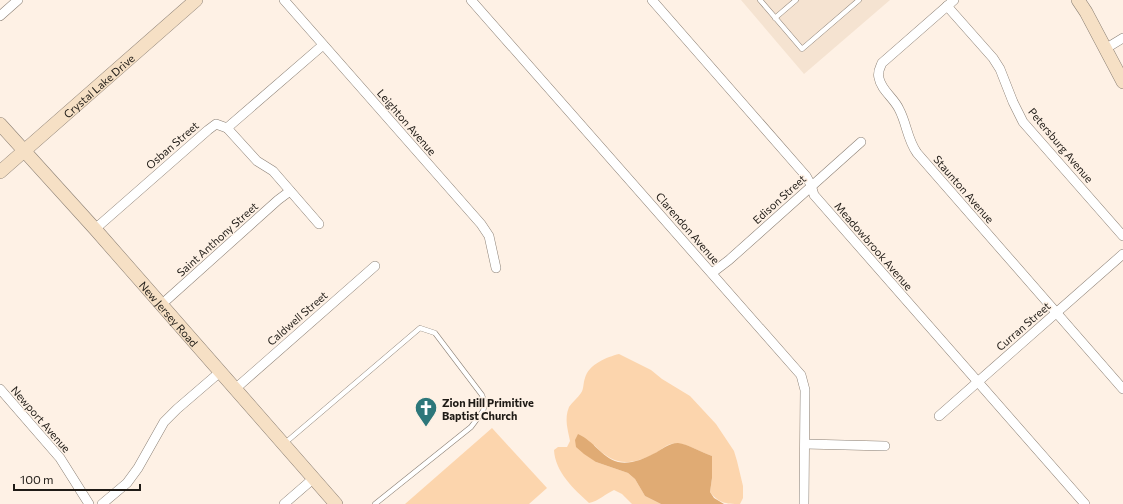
<svg xmlns="http://www.w3.org/2000/svg" width="1123" height="504" viewBox="0 0 1123 504" font-family="Commissioner,sans-serif">
<style>
.built{fill:#f5e3d1}
.green{fill:#fcd5ad}
.water{fill:#e0ab74}
.lines{fill:none;stroke-linecap:round;stroke-linejoin:round}
.lane-casing{stroke:#8a7f74;stroke-width:5.5}
.street-casing{stroke:#8a7f74;stroke-width:10}
.secondary-casing{stroke:#8a7f74;stroke-width:14}
.lane{stroke:#fff;stroke-width:4.5}
.street{stroke:#fff;stroke-width:9}
.secondary{stroke:#f6e0c5;stroke-width:13}
.labels{text-anchor:middle;dominant-baseline:central;stroke-width:3;stroke-linejoin:round;paint-order:stroke}
.street-label{font-size:11px;fill:#1f1b16;stroke:#fef1e5}
.poi-label{font-size:11px;font-weight:bold;fill:#1f1b16;stroke:#fef1e5;text-anchor:start}
</style>
<rect width="100%" height="100%" fill="#fef1e5"/>
<!-- built -->
<polygon class="built" points="741,0 890,0 804,74"/>
<!-- green -->
<g class="green">
<path d="M 619,354 L 651,370 L 662,379 L 690,396 L 716,424 L 734,451 L 737,461 L 743,486 L 743,498 L 740,504 C 725,504 719,503 710,492 L 712,478 L 712,456 C 699,452 685,441 671,444 C 665,445 659,452 652,455 C 628,466 613,465 594,445 L 596,462 L 628,473 L 635,479 L 645,496 L 661,504 L 632,504 L 622,494 L 614,490 C 605,494 599,501 589,503 C 574,489 555,472 554,450 L 558,447 L 567,447 L 570,441 C 568,430 564,419 569,407 C 572,402 578,398 581,393 C 584,389 583,383 585,378 C 589,364 607,357 619,354 Z"/>
<polygon points="492,428 547,488 529,504 405,504"/>
</g>
<!-- water -->
<path class="water" d="M 578,434 C 594,441 601,457 618,462 C 629,465 644,459 653,454 C 662,450 668,443 678,443 C 688,444 702,453 712,456 L 712,478 L 710,492 L 714,498 L 724,504 L 661,504 L 645,496 L 635,479 L 628,473 L 596,462 L 584,454 L 576,447 L 575,440 Z"/>
<g class="lines">
<!-- lane casing -->
<g class="lane-casing">
<g id="lane">
<polyline points="760,0 802,49 859,0"/>
<polyline points="775,18 796,0"/>
<polyline points="285,443 420,328 435,333 482,395 485,404 483,411 471,427 375,504"/>
</g>
</g>
<!-- street casing -->
<g class="street-casing">
<g id="street">
<polyline points="284,0 481,224 489,236 496,268"/>
<polyline points="471,0 801,375 805,390 804,504"/>
<polyline points="652,0 806,176 811,185 814,195 1085,504"/>
<path d="M 954,0 L 882,63 C 880,68 877,72 879,78 C 881,90 894,98 899,109 C 907,124 907,139 917,153 L 1123,389"/>
<polyline points="947,6 993,58 1000,69 1013,102 1023,122 1123,236"/>
<polyline points="0,16 18,0"/>
<polyline points="1105,49 1123,38"/>
<polyline points="227,128 257,161 273,171 319,224"/>
<polyline points="95,229 208,130 216,124 227,128 323,45"/>
<polyline points="712,273 729,260 861,142"/>
<polyline points="161,305 278,200 290,191"/>
<polyline points="0,389 60,458 89,504"/>
<polyline points="235,389 375,266"/>
<polyline points="939,416 1123,254"/>
<polyline points="805,444 885,446"/>
<polyline points="102,504 127,483 138,468 164,422 177,409 220,372"/>
<polyline points="284,504 314,478"/>
</g>
</g>
<!-- secondary casing -->
<g class="secondary-casing">
<g id="secondary">
<polyline points="1078,0 1086,12 1123,82"/>
<path id="s1" d="M 0,124 L 95,229 L 336,504"/>
<path id="s2" d="M 0,172 L 196,0"/>
</g>
</g>
<!-- lane -->
<use href="#lane" class="lane"/>
<!-- street -->
<use href="#street" class="street"/>
<!-- secondary -->
<use href="#secondary" class="secondary"/>
</g>
<!-- icons -->
<defs>
<g id="church-pin" transform="scale(1.15)"><path d="M0 17L-7.5 6A9.5 9.5 0 1 1 7.5 6Z" fill="#2d777a" stroke="#fef1e5"/><path d="M-1.2-6h2.4v3.5h3.3v2.4h-3.3V6h-2.4V-.1h-3.3v-2.4h3.3Z" fill="#fff"/></g>
</defs>
<g fill-rule="evenodd">
<use href="#church-pin" x="426" y="408"/>
</g>
<g class="labels">
<!-- street labels -->
<g class="street-label">
<text stroke="none"><textPath href="#s2" startOffset="131">Crystal Lake Drive</textPath></text>
<text transform="translate(407 122) rotate(49)">Leighton Avenue</text>
<text transform="translate(172 145) rotate(-41)">Osban Street</text>
<text transform="translate(1061 145) rotate(50)">Petersburg Avenue</text>
<text transform="translate(964 189) rotate(49)">Staunton Avenue</text>
<text transform="translate(779 199) rotate(-42)">Edison Street</text>
<text transform="translate(688 228) rotate(49)">Clarendon Avenue</text>
<text transform="translate(217 239) rotate(-42)">Saint Anthony Street</text>
<text transform="translate(874 246) rotate(49)">Meadowbrook Avenue</text>
<text stroke="none"><textPath href="#s1" startOffset="254">New Jersey Road</textPath></text>
<text transform="translate(297 318) rotate(-41)">Caldwell Street</text>
<text transform="translate(1023 326) rotate(-41)">Curran Street</text>
<text transform="translate(41 419) rotate(49)">Newport Avenue</text>
</g>
<!-- poi labels -->
<g class="poi-label">
<text x="442" y="402">Zion Hill Primitive<tspan x="442" dy="13">Baptist Church</tspan></text>
</g>
</g>
<!-- scale -->
<path d="M14 484v6h126v-6" fill="none" stroke="#1f1b16" stroke-width="2"/>
<text x="20" y="484" font-size="12" fill="#1f1b16" stroke="#fef1e5" stroke-width="3" paint-order="stroke">100 m</text>
</svg>
